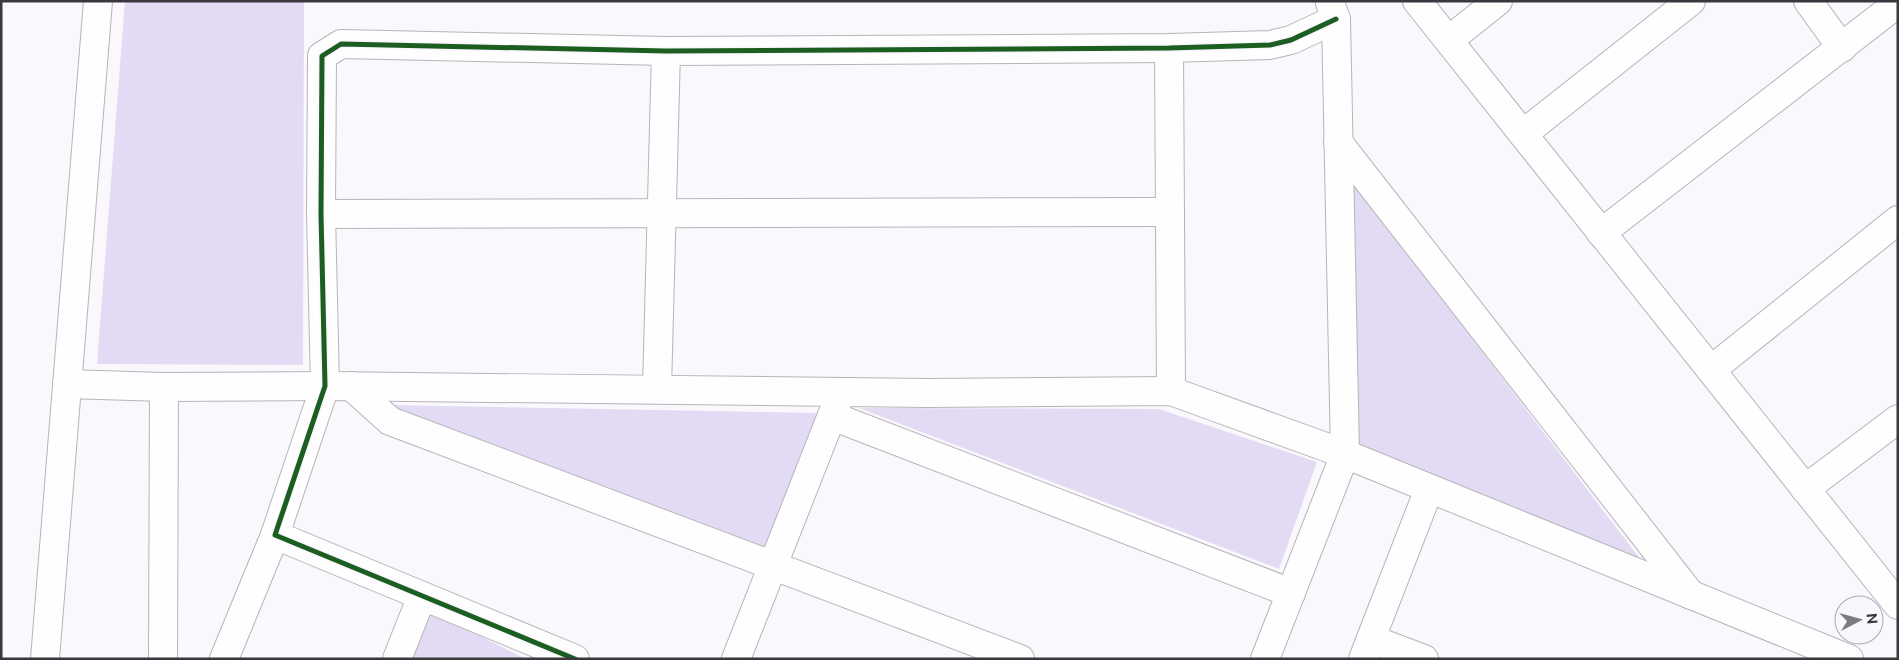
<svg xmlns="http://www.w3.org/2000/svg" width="1899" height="660" viewBox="0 0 1899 660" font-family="'Public Sans',sans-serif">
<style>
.green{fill:#e3dbf3}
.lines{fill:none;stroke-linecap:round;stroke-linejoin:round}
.minor-casing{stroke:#b6b4b9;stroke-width:30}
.tertiary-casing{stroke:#b6b4b9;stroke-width:30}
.minor{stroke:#fefeff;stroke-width:28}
.tertiary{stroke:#fefeff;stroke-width:28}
.cycleway-casing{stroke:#f9f6fe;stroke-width:8}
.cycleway{stroke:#1b5e20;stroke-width:5}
</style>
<rect width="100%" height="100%" fill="#faf8fc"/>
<!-- green -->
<g class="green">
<polygon points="125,1 304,1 303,365 97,364"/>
<polygon points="1351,180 1641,560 1357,450"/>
<polygon points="387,405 819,413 769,548"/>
<polygon points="859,408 1159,409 1317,462 1279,569"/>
<polygon points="429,610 526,659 407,659"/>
</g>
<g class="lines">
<!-- minor casing -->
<g class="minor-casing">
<g id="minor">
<polyline points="1417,1 1898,605"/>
<polyline points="1808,1 1842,48"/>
<polyline points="1449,40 1498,1"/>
<polyline points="1169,48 1171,391"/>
<polyline points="1523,134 1691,1"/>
<polyline points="1338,142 1691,595"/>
<polyline points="321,214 1170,212"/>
<polyline points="1601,233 1898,3"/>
<polyline points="1711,370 1898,220"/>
<polyline points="351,386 390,421 1020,659"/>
<polyline points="657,389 666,51"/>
<polyline points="832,416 1291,593"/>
<polyline points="1805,489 1898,419"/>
<polyline points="1371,639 1424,659"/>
<polyline points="163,659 164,387"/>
<polyline points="224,659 275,535"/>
<polyline points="397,659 422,596"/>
<polyline points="575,659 275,535 325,386 321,214 322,56 341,44 666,51 1169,48 1270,45 1291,40 1336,19"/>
<polyline points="736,659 838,400"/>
<polyline points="1265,659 1345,454 1336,19 1330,3"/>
<polyline points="1363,659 1429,489"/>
</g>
</g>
<!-- tertiary casing -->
<g class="tertiary-casing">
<g id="tertiary">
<polyline points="67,384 164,387 325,386 928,393 1171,391 1345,454 1849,659"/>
<polyline points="45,659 98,1"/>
</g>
</g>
<!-- minor -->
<use href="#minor" class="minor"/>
<!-- tertiary -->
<use href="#tertiary" class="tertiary"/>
<!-- cycleway casing -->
<g class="cycleway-casing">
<polyline id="cycleway" points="575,659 275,535 325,386 321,214 322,56 341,44 666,51 1169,48 1270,45 1291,40 1336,19"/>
</g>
<!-- cycleway -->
<use href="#cycleway" class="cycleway"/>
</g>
<!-- border -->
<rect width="1899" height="660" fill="none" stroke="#3a373e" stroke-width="5"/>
<!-- north arrow -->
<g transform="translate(1859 620) rotate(84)"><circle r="24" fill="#f9f6fe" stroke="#adaab1"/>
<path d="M0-4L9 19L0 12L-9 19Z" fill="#7d7b80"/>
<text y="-8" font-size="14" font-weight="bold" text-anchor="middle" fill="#3a373e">N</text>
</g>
</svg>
